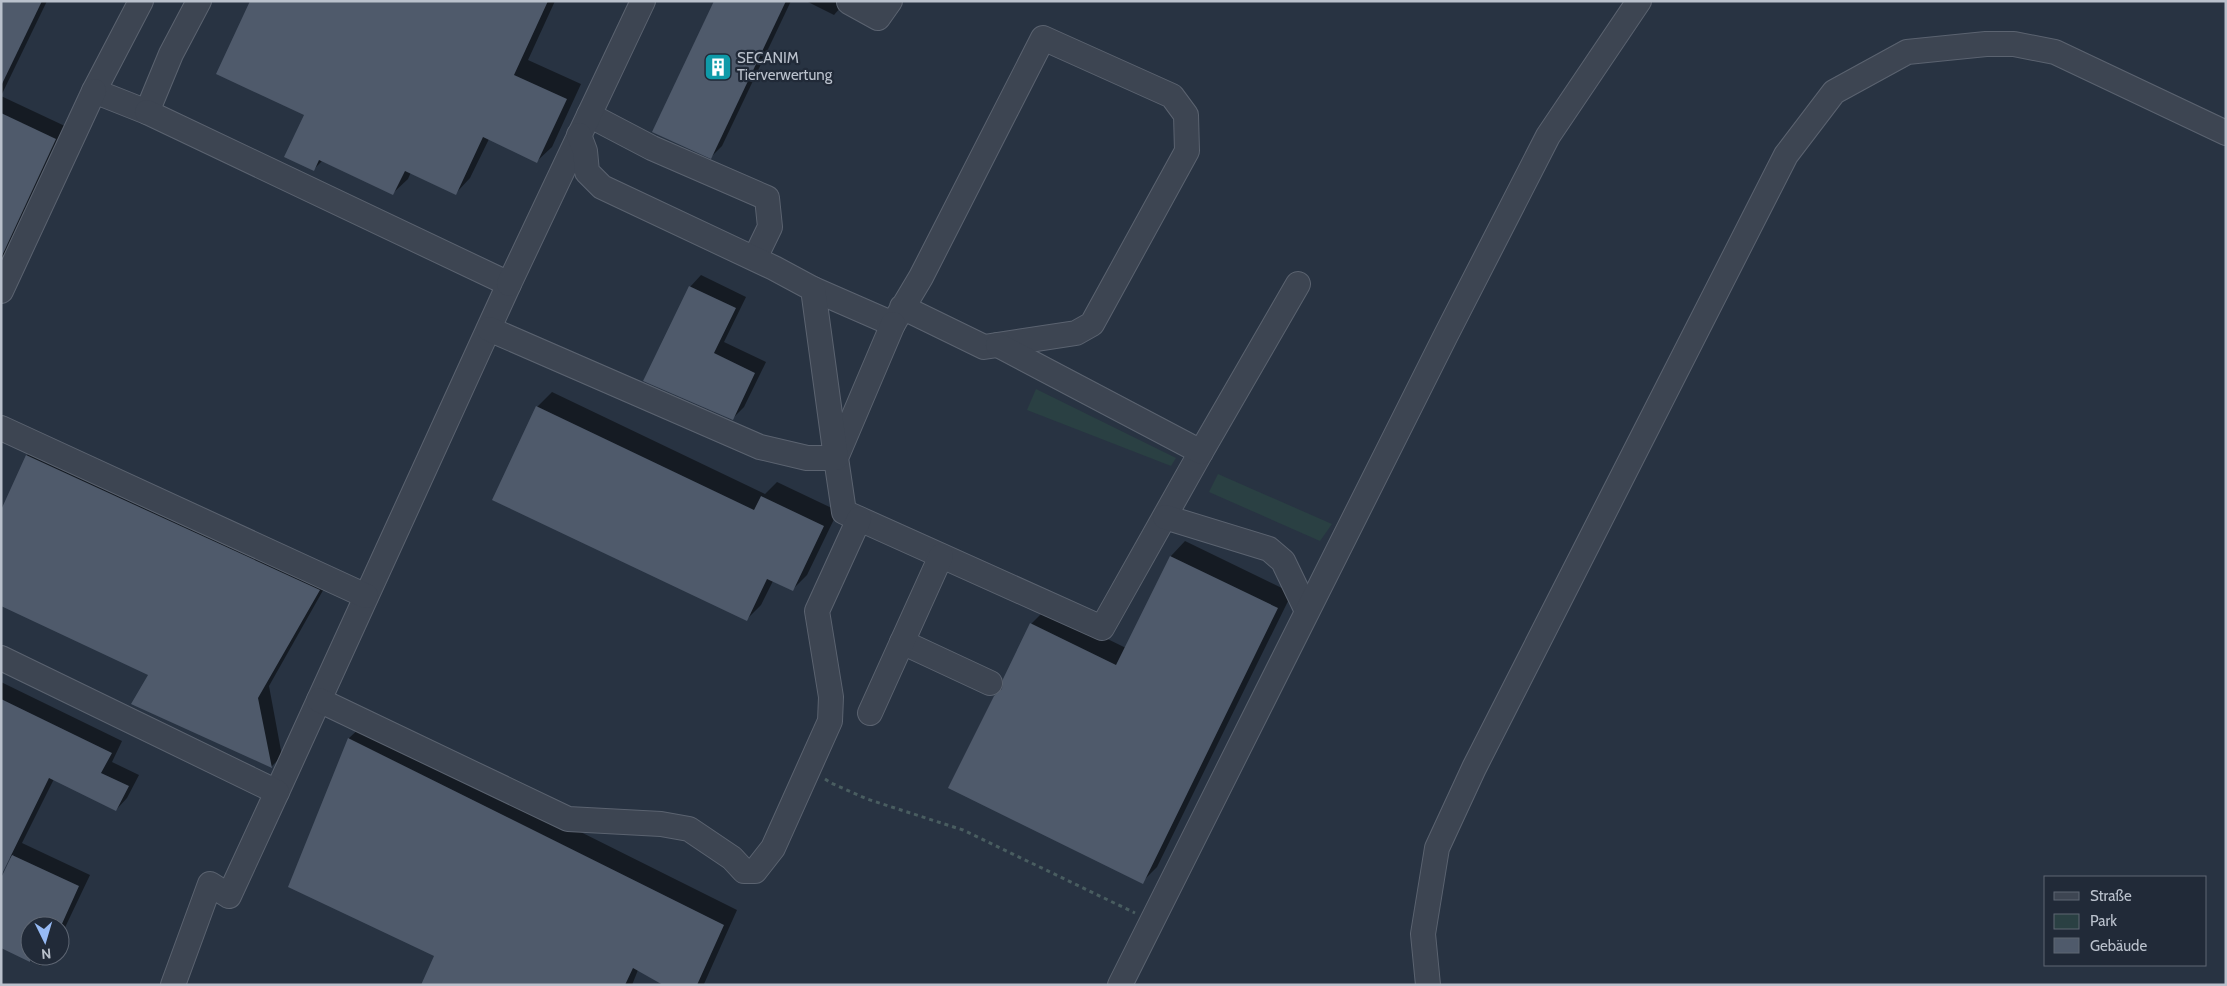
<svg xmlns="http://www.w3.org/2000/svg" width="2227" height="986" viewBox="0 0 2227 986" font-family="Cabin,sans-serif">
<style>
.green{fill:#2a4043}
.shadow{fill:#0007}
.building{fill:#4f5a6b}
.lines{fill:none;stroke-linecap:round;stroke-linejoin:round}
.minor-casing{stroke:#5b6370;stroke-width:26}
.path{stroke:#495d60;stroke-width:3;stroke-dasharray:4 4;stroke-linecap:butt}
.minor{stroke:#3d4552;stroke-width:24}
.labels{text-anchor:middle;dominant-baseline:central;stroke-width:4.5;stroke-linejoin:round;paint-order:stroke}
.poi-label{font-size:15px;fill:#bac1cc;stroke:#212a38;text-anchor:start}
</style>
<rect width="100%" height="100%" fill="#283342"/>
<!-- green -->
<g class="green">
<polygon points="1036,389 1176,458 1171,466 1027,410"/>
<polygon points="1218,474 1332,524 1320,541 1209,492"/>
</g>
<!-- shadow -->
<g class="shadow">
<polygon points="1,1 47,1 1,96"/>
<polygon points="251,1 555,1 528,60 581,84 552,147 537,161 489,139 470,178 456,193 411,172 408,179 393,193 322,161 313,170 305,115"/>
<polygon points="715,1 791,1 722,146 711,157"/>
<polygon points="806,1 846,1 834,15"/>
<polygon points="1,96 67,127 1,269"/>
<polygon points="701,275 746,297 724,342 766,362 744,407 732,419 644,380 690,287"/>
<polygon points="552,392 765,494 777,482 838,511 807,575 792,590 773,581 761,605 746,620 537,407"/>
<polygon points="38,444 330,578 269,686 282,756 271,767 150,674 1,513 27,455"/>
<polygon points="1185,541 1292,593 1157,867 1142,882 1004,688 1004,679 1031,624 1046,609 1126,648 1171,556"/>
<polygon points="1,682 122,741 112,762 139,775 127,798 116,810 54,779 22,843 90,875 60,938 60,926 30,926 30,956 51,956 41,966 1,947 1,881 14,854 10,858 1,854"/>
<polygon points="364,724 737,910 704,984 666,985 638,970 632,985 423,985 435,955 289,886 349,738"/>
</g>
<!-- building -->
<g class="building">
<polygon points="1,1 42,1 1,86"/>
<polygon points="250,1 548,1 514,75 567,99 537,163 483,137 456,195 405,171 393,195 319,160 314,171 284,157 304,115 216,74"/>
<polygon points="714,1 786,1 711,159 652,132"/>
<polygon points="1,113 56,139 1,258"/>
<polygon points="689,286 736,308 714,353 755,373 733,420 643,381"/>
<polygon points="536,406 754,510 761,496 824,526 793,591 767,579 747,621 492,500"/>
<polygon points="26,455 320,590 258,698 272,768 131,704 148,675 1,606 1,510"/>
<polygon points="1170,556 1278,608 1143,884 948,788 994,696 1002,689 1003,679 1030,623 1116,665"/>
<polygon points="1,699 112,753 101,773 129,786 116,811 49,778 1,876"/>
<polygon points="348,738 724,925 697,985 663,985 633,968 625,985 421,985 434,956 288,887"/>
<polygon points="12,855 79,886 61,926 30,926 30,962 1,948 1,878"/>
</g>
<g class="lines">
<!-- minor casing -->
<g class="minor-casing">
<g id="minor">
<polyline points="141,1 94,91 147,112 171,54 199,1"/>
<polyline points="849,2 878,18 890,1"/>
<polyline points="147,112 509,284 277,792"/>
<polyline points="589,115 652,148 767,198 770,227 755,258"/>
<polyline points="509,284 643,1"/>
<polyline points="813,289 893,324 921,277 1043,38 1172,96 1186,115 1187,151 1092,324 1076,333 984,347 902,307"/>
<polyline points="1,291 94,91"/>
<polyline points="893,324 836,458 844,512 1102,628 1201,452"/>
<polyline points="489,329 760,447 807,458 836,458 813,289 774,268 602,187 587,172 585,151 579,135"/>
<polyline points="998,345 1201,452 1298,284"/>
<polyline points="1,428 366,596"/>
<polyline points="1165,517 1269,549 1283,561 1307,611"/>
<polyline points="902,642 990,683"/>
<polyline points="1,658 277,792 229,896 210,884 173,985"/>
<polyline points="319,700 568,819 661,824 689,829 732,858 744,871 755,871 773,848 830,721 831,697 817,611 859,519"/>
<polyline points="870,713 941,556"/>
<polyline points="1120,985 1446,335 1548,136 1639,1"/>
<polyline points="1428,985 1423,934 1437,848 1474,768 1786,155 1834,92 1907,52 1986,44 2014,44 2055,52 2226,133"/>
</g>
</g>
<!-- path -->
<polyline class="path" points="825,779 831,783 867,799 963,830 1135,913"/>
<!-- minor -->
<use href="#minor" class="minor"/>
</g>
<!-- icons -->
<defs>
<g id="building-square" transform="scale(1.4375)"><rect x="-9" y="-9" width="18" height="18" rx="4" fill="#0f9aa8" stroke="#212a38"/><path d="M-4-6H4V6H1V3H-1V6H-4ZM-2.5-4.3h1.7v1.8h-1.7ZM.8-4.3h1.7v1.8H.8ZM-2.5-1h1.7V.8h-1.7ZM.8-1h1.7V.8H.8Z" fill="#fff"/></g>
</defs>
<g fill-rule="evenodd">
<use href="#building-square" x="718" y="67"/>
</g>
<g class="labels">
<!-- poi labels -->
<g class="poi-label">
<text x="737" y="58">SECANIM<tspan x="737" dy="17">Tierverwertung</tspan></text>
</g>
</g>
<!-- border -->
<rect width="2227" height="986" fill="none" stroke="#bac1cc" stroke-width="5"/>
<!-- legend -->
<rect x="2044" y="876" width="162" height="90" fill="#212a38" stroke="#5e6673"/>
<rect x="2054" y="892" width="25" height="8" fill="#3d4552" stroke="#5e6673"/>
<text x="2090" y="901" font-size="15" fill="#bac1cc">Straße</text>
<rect x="2054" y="914" width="25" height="15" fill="#2a4043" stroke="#5e6673"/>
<text x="2090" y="926" font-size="15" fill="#bac1cc">Park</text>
<rect x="2054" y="938" width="25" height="15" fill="#4f5a6b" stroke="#5e6673"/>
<text x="2090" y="951" font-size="15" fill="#bac1cc">Gebäude</text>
<!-- north arrow -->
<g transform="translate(45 941) rotate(175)"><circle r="24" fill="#212a38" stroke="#5e6673"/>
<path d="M0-4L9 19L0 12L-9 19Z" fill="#96baf5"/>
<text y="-8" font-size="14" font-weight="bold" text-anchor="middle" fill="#bac1cc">N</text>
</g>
</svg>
